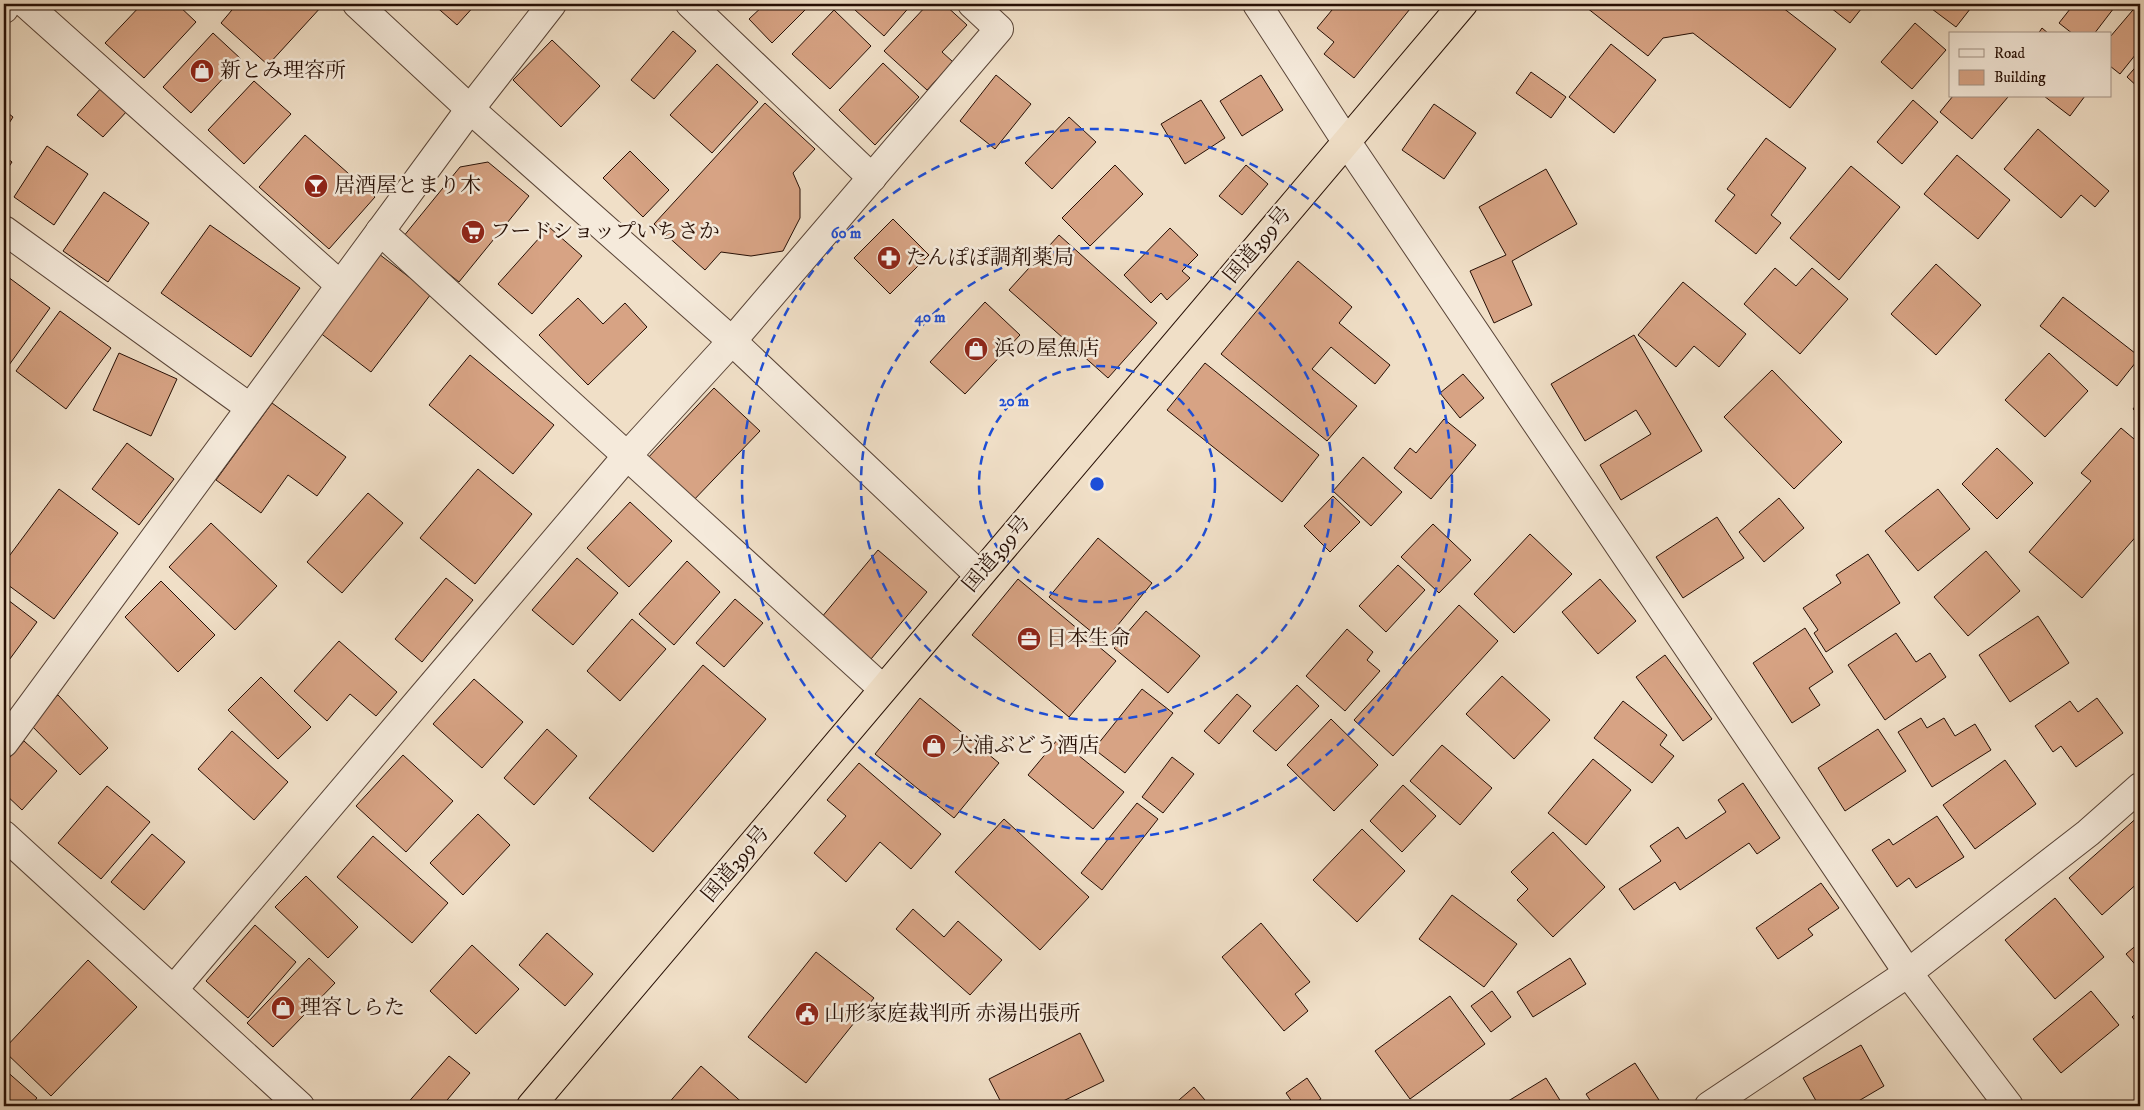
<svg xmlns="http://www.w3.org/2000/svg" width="2144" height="1110" viewBox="0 0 2144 1110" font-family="'IM FELL DW Pica','Noto Serif JP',serif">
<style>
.building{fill:#d7a384;stroke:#260f05}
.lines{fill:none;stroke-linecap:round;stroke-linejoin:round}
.minor-casing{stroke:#584336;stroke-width:30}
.tertiary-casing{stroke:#584336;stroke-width:30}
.trunk-casing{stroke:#260f05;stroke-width:30}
.minor{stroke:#f5eadb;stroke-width:28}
.tertiary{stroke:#f5eadb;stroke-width:28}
.trunk{stroke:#f0dfc7;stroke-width:28}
.ring{fill:none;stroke:#1d4ed8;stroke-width:2.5;stroke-dasharray:9 6}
.labels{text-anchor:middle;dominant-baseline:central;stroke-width:5;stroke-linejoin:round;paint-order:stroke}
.poi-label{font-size:21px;fill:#260f05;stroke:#f5eadb;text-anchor:start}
.street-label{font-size:21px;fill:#260f05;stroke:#f5eadb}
.centre{fill:#1d4ed8;stroke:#f5eadb;stroke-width:2.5}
.ring-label{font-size:15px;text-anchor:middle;font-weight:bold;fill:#1d4ed8;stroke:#f5eadb;stroke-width:5;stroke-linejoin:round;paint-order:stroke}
</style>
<rect width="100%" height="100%" fill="#f0dfc7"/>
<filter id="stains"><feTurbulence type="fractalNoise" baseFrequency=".004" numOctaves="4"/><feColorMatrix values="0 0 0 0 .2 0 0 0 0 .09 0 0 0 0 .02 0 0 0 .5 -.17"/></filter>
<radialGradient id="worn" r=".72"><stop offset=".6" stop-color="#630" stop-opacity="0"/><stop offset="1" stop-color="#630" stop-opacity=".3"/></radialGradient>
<!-- building -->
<g class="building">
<polygon points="142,4 177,4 196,22 144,78 105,43"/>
<polygon points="237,4 319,4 322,6 268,65 221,23"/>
<polygon points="433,4 476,4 457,25"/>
<polygon points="765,4 808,4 810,5 772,43 749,19"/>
<polygon points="860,4 912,4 884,36 855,10"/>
<polygon points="928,4 944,4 967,25 942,52 953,62 927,90 884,51"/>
<polygon points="1102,4 1113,4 1105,9"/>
<polygon points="1337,4 1363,5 1365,4 1414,4 1354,78 1324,54 1334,42 1317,28"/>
<polygon points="1582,4 1778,4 1836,49 1790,108 1693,33 1663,38 1648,56"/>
<polygon points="1826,4 1865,4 1850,23"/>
<polygon points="1930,4 1974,4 1956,27 1928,6"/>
<polygon points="2074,4 2117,4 2094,34 2073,34 2059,23"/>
<polygon points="2138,4 2140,4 2140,49 2120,74 2110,66 2110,37"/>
<polygon points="834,10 871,46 830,89 792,54"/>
<polygon points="1915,23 1946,50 1912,89 1881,62"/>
<polygon points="2042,28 2049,34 2038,34"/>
<polygon points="673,31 696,51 654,99 631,80"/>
<polygon points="213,33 241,59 191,113 163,87"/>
<polygon points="552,40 600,86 561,127 513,80"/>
<polygon points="1611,44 1656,80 1614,133 1569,97"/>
<polygon points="2140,62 2140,89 2127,77"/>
<polygon points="883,63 919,97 875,145 839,110"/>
<polygon points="717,64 758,102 712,153 670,115"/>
<polygon points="1531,72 1566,97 1551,118 1516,93"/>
<polygon points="996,75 1031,104 995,149 960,121"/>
<polygon points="1261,75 1283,110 1242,136 1220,101"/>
<polygon points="254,81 291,114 244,164 208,130"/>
<polygon points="102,87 128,110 103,137 77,115"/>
<polygon points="1953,96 2007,96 2008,97 1972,139 1940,112"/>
<polygon points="2044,96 2085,96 2070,116"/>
<polygon points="1201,100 1225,138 1185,164 1161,124"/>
<polygon points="1913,100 1938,122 1902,164 1877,142"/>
<polygon points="765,103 815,149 793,173 800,189 800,218 783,251 751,256 721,252 705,270 654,224"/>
<polygon points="1434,104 1476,133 1444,179 1402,150"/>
<polygon points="4,110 13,117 4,131"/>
<polygon points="1069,117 1096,142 1052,189 1025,163"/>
<polygon points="2038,129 2109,191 2095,207 2081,195 2061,218 2004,169"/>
<polygon points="305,135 375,197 329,249 259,187"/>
<polygon points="1766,138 1806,168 1771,215 1781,223 1756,254 1715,221 1735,195 1727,189"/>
<polygon points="47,146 88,174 54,225 14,197"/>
<polygon points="630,151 669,190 643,217 603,178"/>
<polygon points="1957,155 2010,200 1978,239 1924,194"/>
<polygon points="4,156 12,162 4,174"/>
<polygon points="488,162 529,196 459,282 403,237 460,167"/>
<polygon points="1115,165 1143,194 1090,246 1062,218"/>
<polygon points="1246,165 1268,184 1242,215 1219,196"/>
<polygon points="1851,166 1900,207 1839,280 1790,238"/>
<polygon points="1546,169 1577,224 1512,261 1532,305 1494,323 1470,271 1506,255 1479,207"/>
<polygon points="104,192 149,223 108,282 63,251"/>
<polygon points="893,219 929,255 890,294 854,258"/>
<polygon points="210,225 300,288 251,357 161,293"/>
<polygon points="549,227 582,256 532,314 498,284"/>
<polygon points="1170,228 1198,255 1182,271 1190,278 1167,300 1161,293 1151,303 1124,275"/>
<polygon points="1059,235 1157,323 1108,378 1009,290"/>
<polygon points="379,254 431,294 371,372 319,332"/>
<polygon points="1298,261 1352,307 1339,323 1390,365 1375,384 1331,347 1312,369 1357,406 1327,441 1221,354"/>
<polygon points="1936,264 1981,305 1936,355 1891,314"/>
<polygon points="1775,268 1796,286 1812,268 1848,299 1800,354 1744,304"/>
<polygon points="4,274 50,308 4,372"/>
<polygon points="1683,282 1746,334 1719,367 1694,346 1676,367 1638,335"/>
<polygon points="2063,297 2140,357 2117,386 2040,326"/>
<polygon points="578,298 603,324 625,303 647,327 588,385 539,335"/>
<polygon points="985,302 1020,335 965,394 930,362"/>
<polygon points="60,311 111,348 66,409 16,371"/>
<polygon points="1634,335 1702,451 1621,500 1600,465 1651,434 1636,410 1585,441 1551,384"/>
<polygon points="119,353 177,379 151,436 93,410"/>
<polygon points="2049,353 2088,391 2045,437 2005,400"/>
<polygon points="470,355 554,425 513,474 429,405"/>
<polygon points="1205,363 1319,455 1282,502 1167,410"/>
<polygon points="1772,370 1842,442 1794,489 1724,417"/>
<polygon points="1463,374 1484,398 1460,418 1440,393"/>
<polygon points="714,388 760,431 690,504 644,462"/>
<polygon points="2140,400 2140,415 2133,409"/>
<polygon points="272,403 346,457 317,496 288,475 261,513 216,480"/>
<polygon points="1444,419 1476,445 1431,499 1394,468 1410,448 1416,453"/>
<polygon points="2121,428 2140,444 2140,532 2082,598 2029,552 2091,481 2081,473"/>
<polygon points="127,443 174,479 139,525 92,489"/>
<polygon points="1997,448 2033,483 1997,519 1962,484"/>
<polygon points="1363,457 1402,492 1371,526 1333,491"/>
<polygon points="478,469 532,514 475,584 420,538"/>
<polygon points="59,489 118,533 54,619 4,582 4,563"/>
<polygon points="1938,489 1970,529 1918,571 1885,531"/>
<polygon points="368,493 403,523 342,593 307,562"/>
<polygon points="1333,496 1360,522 1330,552 1304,526"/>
<polygon points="1779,498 1804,528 1764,562 1739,532"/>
<polygon points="630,502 672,541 629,587 587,548"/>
<polygon points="1717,517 1744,558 1683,598 1656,557"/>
<polygon points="211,523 277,586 235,630 169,567"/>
<polygon points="1433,524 1471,560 1439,593 1401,557"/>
<polygon points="1530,534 1572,574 1514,633 1474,594"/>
<polygon points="1098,538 1152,583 1104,642 1049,597"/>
<polygon points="878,550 927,592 871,659 821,618"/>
<polygon points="1986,551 2020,591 1968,636 1934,597"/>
<polygon points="1868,554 1900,603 1826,652 1814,633 1818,630 1803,608 1841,583 1836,575"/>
<polygon points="577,558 618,593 573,645 532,610"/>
<polygon points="687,561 720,592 674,645 639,614"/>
<polygon points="1398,565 1425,590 1386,632 1359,606"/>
<polygon points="446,578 473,600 422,662 395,639"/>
<polygon points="1018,579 1116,661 1069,717 972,635"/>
<polygon points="1600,579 1636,621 1598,654 1562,612"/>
<polygon points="161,581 215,635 178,672 125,617"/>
<polygon points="4,597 37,622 4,667"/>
<polygon points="735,599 763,623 724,667 696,643"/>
<polygon points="1459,605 1498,641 1393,756 1354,720"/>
<polygon points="1146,611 1200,656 1168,693 1114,648"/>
<polygon points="2038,616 2069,663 2010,702 1979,655"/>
<polygon points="632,619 666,649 620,701 587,671"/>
<polygon points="1805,628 1833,672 1809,688 1820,705 1792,723 1753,663"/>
<polygon points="1347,629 1373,652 1367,660 1380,671 1345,711 1306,676"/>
<polygon points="1896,633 1916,662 1930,653 1946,677 1885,720 1848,665"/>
<polygon points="339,641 397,692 376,716 350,694 327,721 294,691"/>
<polygon points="1665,655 1712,719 1683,741 1636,677"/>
<polygon points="703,665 766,719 653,852 589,798"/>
<polygon points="1502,676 1550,720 1514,759 1466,714"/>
<polygon points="261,677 311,727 278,759 228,710"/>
<polygon points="474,679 523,722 482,768 433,724"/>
<polygon points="1297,685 1319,706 1276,751 1253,731"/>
<polygon points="1142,689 1173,713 1125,773 1094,749"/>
<polygon points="1237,694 1251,706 1219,744 1204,731"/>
<polygon points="58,695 108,748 80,775 29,723"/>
<polygon points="920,698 999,763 954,818 875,754"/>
<polygon points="2097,698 2123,733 2076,767 2061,746 2053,752 2035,726 2070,701 2078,712"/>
<polygon points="1623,701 1667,735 1660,745 1674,756 1652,783 1594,738"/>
<polygon points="1921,718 1927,728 1944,718 1955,736 1975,724 1991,750 1932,787 1898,732"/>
<polygon points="1331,719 1378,765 1334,811 1287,765"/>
<polygon points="547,729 577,756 534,805 504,778"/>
<polygon points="1878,729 1906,771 1845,811 1818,768"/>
<polygon points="232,731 288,782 254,820 198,769"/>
<polygon points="1058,739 1124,792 1093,829 1028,775"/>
<polygon points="24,741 57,771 22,810 4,793 4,764"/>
<polygon points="1442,745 1492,788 1460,825 1410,781"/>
<polygon points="403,755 453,801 406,852 356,806"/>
<polygon points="1172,757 1194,774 1163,813 1142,797"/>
<polygon points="1593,759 1631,790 1586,845 1548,813"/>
<polygon points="2005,760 2036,804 1975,849 1943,805"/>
<polygon points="859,763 941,834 911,869 880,842 846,882 814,853 846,816 827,800"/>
<polygon points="1743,783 1780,838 1757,854 1749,843 1680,890 1675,882 1634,910 1619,889 1661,861 1650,846 1678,827 1686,839 1726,812 1718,800"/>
<polygon points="1403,785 1436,816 1402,852 1370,821"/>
<polygon points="107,786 150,822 101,879 58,843"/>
<polygon points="1137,803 1158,819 1102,890 1081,873"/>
<polygon points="478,814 510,845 463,895 430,863"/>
<polygon points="2140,815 2140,881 2102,915 2069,878"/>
<polygon points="1937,816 1964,857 1916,888 1909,878 1897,887 1872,850 1889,839 1893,845"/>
<polygon points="1004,819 1089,897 1040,950 955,872"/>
<polygon points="1362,829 1405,871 1357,922 1313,880"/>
<polygon points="1553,832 1605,887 1553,937 1517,900 1528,889 1511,872"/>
<polygon points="152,834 185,862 144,910 111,882"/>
<polygon points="373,836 448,903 412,943 337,877"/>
<polygon points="306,876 358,927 328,958 275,907"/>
<polygon points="1821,883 1839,908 1808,929 1813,935 1778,959 1756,928"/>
<polygon points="1452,895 1517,944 1484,987 1419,939"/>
<polygon points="2055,898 2104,957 2055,999 2005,940"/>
<polygon points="913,909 944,937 958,921 1002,960 970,995 896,929"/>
<polygon points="1261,923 1310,982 1295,994 1308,1011 1284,1031 1222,957"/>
<polygon points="255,925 296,962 248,1018 206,981"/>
<polygon points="547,933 593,974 565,1006 519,965"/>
<polygon points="2140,942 2140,970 2126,954"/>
<polygon points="472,945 519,989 476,1034 430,991"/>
<polygon points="816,952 874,998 806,1083 748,1037"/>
<polygon points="309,958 335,983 273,1047 247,1023"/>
<polygon points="1570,958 1586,984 1533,1017 1517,992"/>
<polygon points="88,960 137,1007 51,1096 4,1051 4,1049"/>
<polygon points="1492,991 1511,1017 1491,1032 1471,1006"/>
<polygon points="2091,991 2119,1025 2061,1073 2033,1039"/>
<polygon points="1450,996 1485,1044 1410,1099 1375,1051"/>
<polygon points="2140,1010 2140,1026 2132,1017"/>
<polygon points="1080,1033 1104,1081 1053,1106 1003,1106 989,1079"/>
<polygon points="1861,1045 1884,1086 1850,1106 1819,1106 1803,1078"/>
<polygon points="449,1056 470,1073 442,1106 405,1106"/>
<polygon points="1635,1063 1659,1100 1649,1106 1594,1106 1586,1094"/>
<polygon points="701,1066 746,1106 666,1106"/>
<polygon points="4,1069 37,1098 30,1106 4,1106"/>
<polygon points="1307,1078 1321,1099 1309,1106 1295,1106 1286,1093"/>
<polygon points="1546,1078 1563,1105 1561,1106 1500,1106"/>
<polygon points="1194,1087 1210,1106 1172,1106"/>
<polygon points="1094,1101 1097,1106 1084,1106"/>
</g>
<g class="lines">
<!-- minor casing -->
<g class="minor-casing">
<g id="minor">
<polyline points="26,4 340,285"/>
<polyline points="357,4 470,109 732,341 979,575"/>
<polyline points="690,4 872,178"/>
<polyline points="4,9 7,4"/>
<polyline points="4,230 249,407"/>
<polyline points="380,231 883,689"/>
<polyline points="4,743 470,109 552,4"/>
<polyline points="174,989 626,457 732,341 999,29 972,4"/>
<polyline points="1709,1106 1908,973 2088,833 2140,787"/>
</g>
</g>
<!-- tertiary casing -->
<g class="tertiary-casing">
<g id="tertiary">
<polyline points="1257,4 1346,141 1908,973 2009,1106"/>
<polyline points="4,835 300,1106"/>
</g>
</g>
<!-- trunk casing -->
<g class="trunk-casing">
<polyline id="trunk" points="531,1106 1463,4"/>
</g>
<!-- minor -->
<use href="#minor" class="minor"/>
<!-- tertiary -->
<use href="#tertiary" class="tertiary"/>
<!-- trunk -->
<use href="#trunk" class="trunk"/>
</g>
<!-- distance rings -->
<g class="ring">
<circle cx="1097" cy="484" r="118"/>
<circle cx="1097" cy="484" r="236"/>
<circle cx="1097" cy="484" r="355"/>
</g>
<!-- icons -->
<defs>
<g id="shop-disc" transform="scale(1.25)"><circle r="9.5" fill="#8f2418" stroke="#f5eadb"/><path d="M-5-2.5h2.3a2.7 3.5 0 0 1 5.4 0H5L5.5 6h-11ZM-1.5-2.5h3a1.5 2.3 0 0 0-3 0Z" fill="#fff"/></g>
<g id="bar-disc" transform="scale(1.25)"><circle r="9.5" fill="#8f2418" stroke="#f5eadb"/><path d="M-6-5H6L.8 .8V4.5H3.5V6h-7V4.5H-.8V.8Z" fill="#fff"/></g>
<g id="supermarket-disc" transform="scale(1.25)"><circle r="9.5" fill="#8f2418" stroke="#f5eadb"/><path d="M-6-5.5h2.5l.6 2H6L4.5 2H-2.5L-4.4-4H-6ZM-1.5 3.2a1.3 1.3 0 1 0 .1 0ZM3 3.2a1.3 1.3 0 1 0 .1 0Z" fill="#fff"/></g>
<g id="pharmacy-disc" transform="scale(1.25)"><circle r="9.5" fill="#8f2418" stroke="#f5eadb"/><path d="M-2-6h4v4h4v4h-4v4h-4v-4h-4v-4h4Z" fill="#fff"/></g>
<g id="office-disc" transform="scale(1.25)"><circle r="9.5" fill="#8f2418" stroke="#f5eadb"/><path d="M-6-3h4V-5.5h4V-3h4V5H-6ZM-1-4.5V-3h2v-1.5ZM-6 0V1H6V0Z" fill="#fff"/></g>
<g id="civic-disc" transform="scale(1.25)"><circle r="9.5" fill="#8f2418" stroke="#f5eadb"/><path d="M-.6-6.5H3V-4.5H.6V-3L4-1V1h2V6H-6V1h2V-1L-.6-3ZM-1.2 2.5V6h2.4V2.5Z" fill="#fff"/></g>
</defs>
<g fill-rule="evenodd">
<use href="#shop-disc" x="202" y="71"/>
<use href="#bar-disc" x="316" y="186"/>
<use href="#supermarket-disc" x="473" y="232"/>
<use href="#pharmacy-disc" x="889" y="258"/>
<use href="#shop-disc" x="976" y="349"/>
<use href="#office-disc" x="1029" y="639"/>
<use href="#shop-disc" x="934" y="746"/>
<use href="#shop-disc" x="283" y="1008"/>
<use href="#civic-disc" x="807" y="1014"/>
</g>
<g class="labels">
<!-- poi labels -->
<g class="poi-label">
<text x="220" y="71">新とみ理容所</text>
<text x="334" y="186">居酒屋とまり木</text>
<text x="490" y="232">フードショップいちさか</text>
<text x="906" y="258">たんぽぽ調剤薬局</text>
<text x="994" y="349">浜の屋魚店</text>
<text x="1046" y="639">日本生命</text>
<text x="952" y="746">大浦ぶどう酒店</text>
<text x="300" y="1008">理容しらた</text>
<text x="824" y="1014">山形家庭裁判所 赤湯出張所</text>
</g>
<!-- street labels -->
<g class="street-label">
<text transform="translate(1258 245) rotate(-50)">国道399号</text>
<text transform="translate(997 554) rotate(-50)">国道399号</text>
<text transform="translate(736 864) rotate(-50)">国道399号</text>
</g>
</g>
<circle cx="1097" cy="484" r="8" class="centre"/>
<g class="ring-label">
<text x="846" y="238">60 m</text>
<text x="930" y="322">40 m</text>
<text x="1014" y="406">20 m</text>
</g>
<!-- margin -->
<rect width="2144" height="1110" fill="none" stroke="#f0dfc7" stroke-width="20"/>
<rect x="5" y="5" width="2134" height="1100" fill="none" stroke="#260f05" stroke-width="2.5"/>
<rect x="10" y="10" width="2124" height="1090" fill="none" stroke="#260f05"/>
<!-- legend -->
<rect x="1949" y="32" width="162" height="65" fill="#f5eadb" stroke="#a29285"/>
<rect x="1959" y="49" width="25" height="8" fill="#f5eadb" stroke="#a29285"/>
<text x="1994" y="58" font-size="15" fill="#260f05">Road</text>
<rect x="1959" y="70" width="25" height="15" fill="#d7a384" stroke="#a29285"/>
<text x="1994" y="82" font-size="15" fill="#260f05">Building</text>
<rect width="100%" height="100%" filter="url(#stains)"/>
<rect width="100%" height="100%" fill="url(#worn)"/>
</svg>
